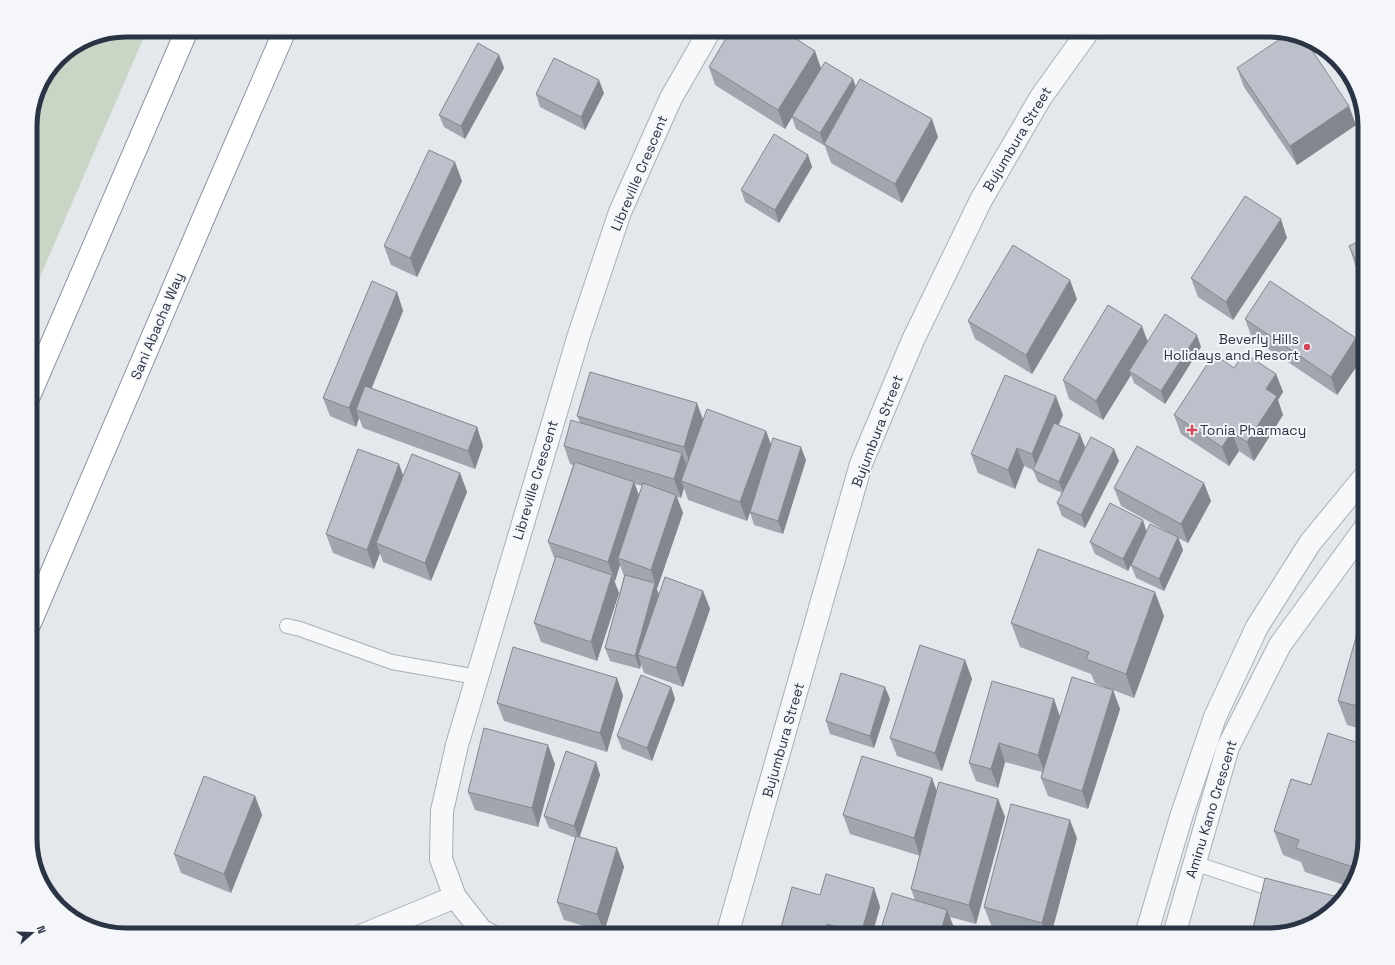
<svg xmlns="http://www.w3.org/2000/svg" width="1395" height="965" viewBox="0 0 1395 965" font-family="'Space Grotesk',sans-serif">
<style>
.green{fill:#c9d6c5}
.lines{fill:none;stroke-linecap:round;stroke-linejoin:round}
.service-casing{stroke:#a9aeb7;stroke-width:16}
.minor-casing{stroke:#a9aeb7;stroke-width:24}
.tertiary-casing{stroke:#a9aeb7;stroke-width:24}
.motorway-casing{stroke:#8b94a3;stroke-width:24}
.service{stroke:#f7f8fa;stroke-width:14}
.minor{stroke:#f7f8fa;stroke-width:22}
.tertiary{stroke:#f7f8fa;stroke-width:22}
.motorway{stroke:#fff;stroke-width:22}
.wall{fill:#a1a5ae;fill-rule:evenodd}
.shaded-wall{fill:#83868d}
.building{fill:#bbc0ca;stroke:#83868d}
.poi-dot{fill:#d1495b;stroke:#f4f6f9;stroke-width:1.5}
.labels{text-anchor:middle;dominant-baseline:central;stroke-width:4;stroke-linejoin:round;paint-order:stroke}
.street-label{font-size:14px;fill:#2b3445;stroke:#f4f6f9}
.poi-label{font-size:14px;fill:#2b3445;stroke:#f4f6f9;text-anchor:end}
.rim{fill:none;stroke:#2b3445;stroke-width:5}
</style>
<rect width="100%" height="100%" fill="#e4e7ec"/>
<!-- green -->
<polygon class="green" points="126,30 147,30 30,300 30,120 37,89 58,58 90,37"/>
<g class="lines">
<!-- service casing -->
<g class="service-casing">
<g id="service">
<polyline points="287,626 300,629 392,662 477,677"/>
<polyline points="1194,863 1281,892"/>
</g>
</g>
<!-- minor casing -->
<g class="minor-casing">
<g id="minor">
<polyline points="363,935 455,897"/>
<polyline points="490,935 481,930 455,897 441,859 442,811 457,745 579,335 620,212 671,98 710,30"/>
<polyline points="727,935 861,464 913,340 981,200 1041,97 1089,30"/>
</g>
</g>
<!-- tertiary casing -->
<g class="tertiary-casing">
<g id="tertiary">
<polyline points="1146,935 1182,814 1215,717 1257,627 1310,543 1365,476"/>
<polyline points="1174,935 1228,747 1280,645 1365,528"/>
</g>
</g>
<!-- motorway casing -->
<g class="motorway-casing">
<g id="motorway">
<polyline points="30,394 187,30"/>
<polyline points="30,623 209,205 285,30"/>
</g>
</g>
<!-- service -->
<use href="#service" class="service"/>
<!-- minor -->
<use href="#minor" class="minor"/>
<!-- tertiary -->
<use href="#tertiary" class="tertiary"/>
<!-- motorway -->
<use href="#motorway" class="motorway"/>
</g>
<!-- wall -->
<g class="wall">
<polygon points="815,51 821,68 853,79 856,87 938,137 902,203 831,163 825,146 796,129 792,117 785,129 715,85 709,67"/>
<polygon points="499,55 504,68 465,139 444,127 439,115"/>
<polygon points="1237,68 1356,125 1297,165 1244,87"/>
<polygon points="604,93 585,130 540,107 536,94"/>
<polygon points="808,155 812,167 779,223 745,202 741,190"/>
<polygon points="462,181 417,277 391,265 384,246"/>
<polygon points="1287,238 1233,320 1198,297 1191,278"/>
<polygon points="1365,238 1365,284 1355,265 1349,246"/>
<polygon points="397,292 403,311 371,388 477,427 483,446 475,469 363,428 359,418 356,427 330,416 323,398"/>
<polygon points="1077,299 1032,374 975,339 968,321"/>
<polygon points="1245,319 1363,357 1337,395 1252,338"/>
<polygon points="1148,342 1201,347 1165,404 1134,383 1131,375 1103,420 1069,399 1063,380"/>
<polygon points="1234,368 1276,374 1283,392 1278,400 1283,415 1254,461 1239,451 1229,466 1181,434 1174,415"/>
<polygon points="1063,415 1058,425 1085,447 1082,454 1119,461 1085,528 1062,516 1057,503 1062,493 1038,482 1033,470 1024,466 1015,489 978,473 971,454"/>
<path d="M 577,416 L 703,420 L 766,431 L 771,445 L 806,460 L 783,534 L 754,525 L 750,512 L 747,521 L 688,500 L 684,488 L 681,498 L 677,497 L 683,513 L 657,589 L 656,588 L 659,594 L 703,591 L 710,609 L 683,687 L 644,673 L 641,664 L 640,669 L 610,661 L 605,648 L 624,576 L 620,565 L 615,581 L 614,580 L 619,593 L 597,661 L 541,642 L 534,623 L 555,560 L 548,542 L 573,465 L 570,464 L 564,446 L 580,422 ZM 635,484 L 642,486 L 639,496 Z"/>
<polygon points="460,473 467,492 431,581 383,562 380,553 374,569 333,553 326,534 403,476"/>
<polygon points="1114,488 1211,501 1188,543 1178,538 1183,550 1164,591 1136,578 1131,565 1135,556 1128,571 1095,554 1090,542 1177,537 1121,506"/>
<polygon points="1164,616 1134,698 1113,690 1120,709 1088,809 1048,796 1041,778 1042,772 1005,762 998,788 976,781 969,763 1054,699 1060,716 1107,688 1095,683 1091,674 1020,647 1011,623"/>
<polygon points="1365,616 1365,730 1347,725 1338,701"/>
<polygon points="965,660 972,679 942,771 897,756 890,738"/>
<polygon points="617,678 623,696 607,752 504,721 497,703"/>
<polygon points="671,687 675,699 652,761 622,749 617,736"/>
<polygon points="890,699 874,748 830,734 826,721"/>
<polygon points="596,762 600,775 579,837 617,848 624,867 604,932 564,920 557,902 576,838 549,828 544,816"/>
<polygon points="555,764 538,827 475,810 468,792"/>
<polygon points="937,791 998,799 1005,817 976,924 950,917 954,928 952,935 879,935 915,900 911,889 920,856 850,834 843,815"/>
<polygon points="255,796 262,815 231,893 181,873 174,854"/>
<polygon points="1274,831 1365,839 1350,887 1305,872 1301,862 1283,855"/>
<polygon points="1077,838 1051,935 1027,935 991,925 984,907"/>
<polygon points="874,888 880,907 872,935 779,935 820,895"/>
<polygon points="1312,925 1269,935 1255,935 1253,928"/>
</g>
<!-- shaded-wall -->
<g class="shaded-wall">
<polygon points="815,51 821,69 785,129 778,110"/>
<polygon points="499,55 504,68 465,139 461,126"/>
<polygon points="853,79 857,91 824,144 820,133"/>
<polygon points="599,80 604,93 585,130 581,117"/>
<polygon points="1349,106 1356,125 1297,165 1290,146"/>
<polygon points="932,119 938,137 902,203 895,184"/>
<polygon points="808,155 812,167 779,223 775,210"/>
<polygon points="455,162 462,181 417,277 410,258"/>
<polygon points="1281,219 1287,238 1233,320 1226,302"/>
<polygon points="1070,280 1077,299 1032,374 1026,355"/>
<polygon points="397,292 403,311 362,412 356,410 359,418 356,427 349,408"/>
<polygon points="1142,326 1149,345 1129,371 1131,375 1103,420 1096,401"/>
<polygon points="1197,335 1201,347 1165,404 1161,391"/>
<polygon points="1356,338 1363,357 1337,395 1331,377"/>
<polygon points="1276,374 1283,392 1278,400 1283,415 1254,461 1247,442 1266,389"/>
<polygon points="1056,396 1063,415 1038,473 1032,454"/>
<polygon points="697,403 704,422 691,466 684,447"/>
<polygon points="477,427 483,446 475,469 468,451"/>
<polygon points="766,431 773,450 747,521 740,502"/>
<polygon points="1232,432 1239,451 1229,466 1222,447"/>
<polygon points="1080,434 1085,447 1064,494 1059,482"/>
<polygon points="801,447 806,460 783,534 778,521"/>
<polygon points="1017,448 1024,466 1015,489 1008,470"/>
<polygon points="1114,449 1119,461 1085,528 1081,515"/>
<polygon points="682,453 689,472 681,481 684,488 681,498 674,479"/>
<polygon points="399,464 406,483 376,543 380,553 374,569 367,550"/>
<polygon points="460,473 467,492 431,581 425,563"/>
<polygon points="634,482 641,501 618,558 620,565 615,581 608,562"/>
<polygon points="1204,483 1211,501 1188,543 1181,524"/>
<polygon points="676,495 683,513 657,589 651,570"/>
<polygon points="1143,520 1147,533 1128,571 1123,559"/>
<polygon points="1178,537 1183,550 1164,591 1159,579"/>
<polygon points="612,575 619,593 597,661 591,642"/>
<polygon points="655,583 659,596 638,655 641,664 640,669 635,656"/>
<polygon points="703,591 710,609 683,687 676,668"/>
<polygon points="1155,592 1164,616 1134,698 1126,674"/>
<polygon points="965,660 972,679 942,771 935,753"/>
<polygon points="617,678 623,696 607,752 600,733"/>
<polygon points="671,687 675,699 652,761 647,748"/>
<polygon points="885,687 890,699 874,748 870,736"/>
<polygon points="1113,690 1120,709 1088,809 1082,791"/>
<polygon points="1054,699 1060,718 1045,773 1038,755"/>
<polygon points="999,743 1005,762 998,788 991,769"/>
<polygon points="548,745 555,764 538,827 532,808"/>
<polygon points="596,762 600,775 579,839 574,826"/>
<polygon points="932,778 939,797 920,856 914,838"/>
<polygon points="255,796 262,815 231,893 224,874"/>
<polygon points="998,799 1005,817 976,924 969,905"/>
<polygon points="1070,820 1077,838 1051,935 1047,935 1042,923"/>
<polygon points="617,848 624,867 604,932 597,914"/>
<polygon points="874,888 880,907 872,935 861,935 861,934"/>
<polygon points="947,910 954,928 952,935 940,935"/>
<polygon points="827,924 831,935 824,935"/>
</g>
<!-- building -->
<g class="building">
<polygon points="731,30 782,30 815,51 778,110 709,67"/>
<polygon points="1286,35 1306,41 1349,106 1290,146 1237,68"/>
<polygon points="478,43 499,55 461,126 439,115"/>
<polygon points="554,58 599,80 581,117 536,94"/>
<polygon points="825,62 853,79 820,133 792,116"/>
<polygon points="860,79 932,119 895,184 824,144"/>
<polygon points="774,134 808,155 775,210 741,190"/>
<polygon points="429,150 455,162 410,258 384,246"/>
<polygon points="1245,196 1281,219 1226,302 1191,278"/>
<polygon points="1365,238 1365,279 1349,246"/>
<polygon points="1013,245 1070,280 1026,355 968,321"/>
<polygon points="372,281 397,292 349,408 323,398"/>
<polygon points="1270,281 1356,338 1331,377 1245,319"/>
<polygon points="1108,305 1142,326 1096,401 1063,380"/>
<polygon points="1165,314 1197,335 1161,391 1129,371"/>
<polygon points="1244,353 1276,374 1266,389 1277,396 1247,442 1232,432 1222,447 1174,415 1214,354 1234,368"/>
<polygon points="590,372 697,403 684,447 577,416"/>
<polygon points="1005,375 1056,396 1032,454 1017,448 1008,470 971,454"/>
<polygon points="365,386 477,427 468,451 356,410"/>
<polygon points="707,409 766,431 740,502 681,481"/>
<polygon points="571,420 682,453 674,479 564,446"/>
<polygon points="1054,423 1080,434 1059,482 1033,470"/>
<polygon points="1091,437 1114,449 1081,515 1057,503"/>
<polygon points="773,438 801,447 778,521 750,512"/>
<polygon points="1137,446 1204,483 1181,524 1114,488"/>
<polygon points="358,449 399,464 367,550 326,534"/>
<polygon points="412,454 460,473 425,563 376,543"/>
<polygon points="575,462 634,482 608,562 548,542"/>
<polygon points="643,483 676,495 651,570 618,558"/>
<polygon points="1110,503 1143,520 1123,559 1090,542"/>
<polygon points="1150,524 1178,537 1159,579 1131,565"/>
<polygon points="1038,549 1155,592 1126,674 1086,659 1089,652 1011,623"/>
<polygon points="556,556 612,575 591,642 534,623"/>
<polygon points="625,575 655,583 635,656 605,648"/>
<polygon points="665,577 703,591 676,668 638,655"/>
<polygon points="1362,616 1365,616 1365,708 1338,701"/>
<polygon points="920,645 965,660 935,753 890,738"/>
<polygon points="513,647 617,678 600,733 497,703"/>
<polygon points="841,673 885,687 870,736 826,721"/>
<polygon points="641,675 671,687 647,748 617,736"/>
<polygon points="1072,677 1113,690 1082,791 1041,778"/>
<polygon points="992,681 1054,699 1038,755 999,743 991,769 969,763"/>
<polygon points="484,728 548,745 532,808 468,792"/>
<polygon points="1328,733 1365,745 1365,839 1356,868 1296,848 1299,840 1274,831 1291,779 1311,785"/>
<polygon points="566,751 596,762 574,826 544,816"/>
<polygon points="862,756 932,778 914,838 843,815"/>
<polygon points="204,776 255,796 224,874 174,854"/>
<polygon points="939,782 998,799 969,905 911,889"/>
<polygon points="1011,804 1070,820 1042,923 984,907"/>
<polygon points="576,836 617,848 597,914 557,902"/>
<polygon points="826,874 874,888 861,934 827,924 824,935 779,935 792,887 820,895"/>
<polygon points="1265,878 1342,898 1312,925 1275,934 1253,928"/>
<polygon points="892,893 947,910 940,935 879,935"/>
<polygon points="995,927 1020,935 992,935"/>
</g>
<!-- markers -->
<g class="poi-dot">
<circle cx="1307" cy="347" r="4"/>
<path d="M1190 424h4v4h4v4h-4v4h-4v-4h-4v-4h4z"/>
</g>
<g class="labels">
<!-- street labels -->
<g class="street-label">
<text transform="translate(1017 139) rotate(-59)">Bujumbura Street</text>
<text transform="translate(639 173) rotate(-67)">Libreville Crescent</text>
<text transform="translate(157 326) rotate(-67)">Sani Abacha Way</text>
<text transform="translate(877 431) rotate(-69)">Bujumbura Street</text>
<text transform="translate(535 480) rotate(-73)">Libreville Crescent</text>
<text transform="translate(783 740) rotate(-74)">Bujumbura Street</text>
<text transform="translate(1211 809) rotate(-73)">Aminu Kano Crescent</text>
</g>
<!-- poi labels -->
<g class="poi-label">
<text x="1299" y="339">Beverly Hills<tspan x="1299" dy="16">Holidays and Resort</tspan></text>
<text x="1200" y="430" text-anchor="start">Tonia Pharmacy</text>
</g>
</g>
<!-- crop -->
<path d="M0 0H1395V965H0ZM126 37H1269A89 89 0 0 1 1358 126V839A89 89 0 0 1 1269 928H126A89 89 0 0 1 37 839V126A89 89 0 0 1 126 37Z" fill="#f4f6f9" fill-rule="evenodd"/>
<path class="rim" d="M126 37H1269A89 89 0 0 1 1358 126V839A89 89 0 0 1 1269 928H126A89 89 0 0 1 37 839V126A89 89 0 0 1 126 37Z"/>
<!-- north arrow -->
<g transform="translate(32 933) rotate(70)" stroke="#f4f6f9" stroke-width="3" paint-order="stroke">
<path d="M0-3L7 15L0 10L-7 15Z" fill="#2b3445"/>
<text y="-6" font-size="11" font-weight="bold" text-anchor="middle" fill="#2b3445">N</text>
</g>
</svg>
